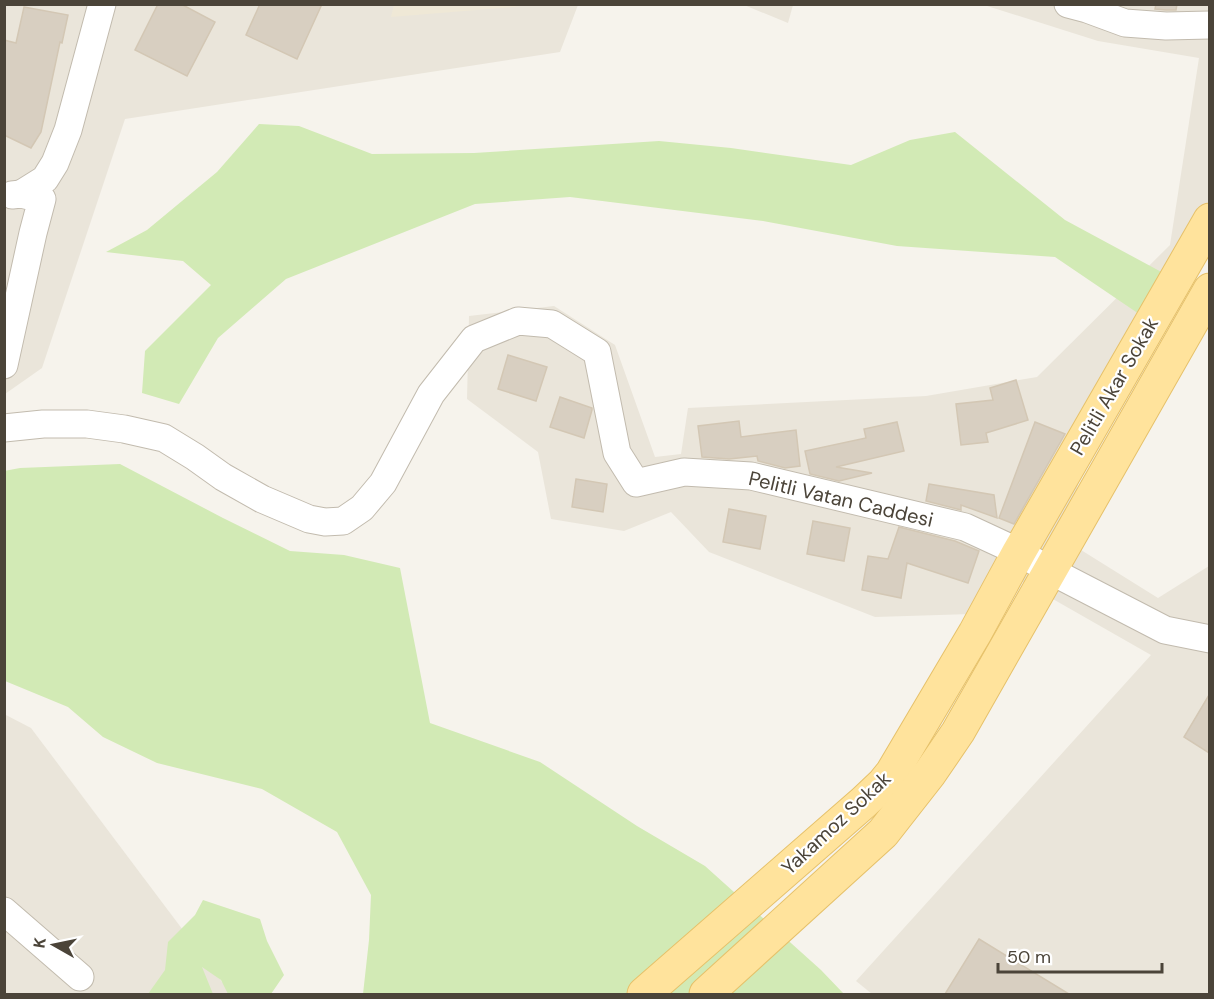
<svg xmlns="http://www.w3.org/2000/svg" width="1214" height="999" viewBox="0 0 1214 999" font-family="'DM Sans',sans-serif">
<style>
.residential{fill:#eae5da}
.education{fill:#efe8d6}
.green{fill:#d2eab5}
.building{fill:#d8cfc1;stroke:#d3c7b4;stroke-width:1.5}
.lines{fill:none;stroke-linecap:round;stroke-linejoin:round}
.minor-casing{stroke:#c2bbae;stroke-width:29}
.major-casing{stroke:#e6c16a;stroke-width:35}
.minor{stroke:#fff;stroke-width:27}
.major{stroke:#ffe39c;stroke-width:33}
.labels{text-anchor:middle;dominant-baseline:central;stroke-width:4.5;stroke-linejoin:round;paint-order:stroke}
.street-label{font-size:20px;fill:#4b4439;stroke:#fff}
</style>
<rect width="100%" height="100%" fill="#f6f3ec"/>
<!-- residential -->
<g class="residential">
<polygon points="5,5 578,5 560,52 125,119 42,368 5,394"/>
<polygon points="744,5 793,5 788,23"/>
<polygon points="984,5 1209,5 1209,254 1096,407 1065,540 1158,598 1209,566 1209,994 872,994 856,981 1151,655 995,566 971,614 875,617 709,552 671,512 624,531 551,519 538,452 467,399 469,316 554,306 615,345 655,457 681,454 688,408 926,396 1037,377 1170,245 1199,58 1098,41"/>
<polygon points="4,714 31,728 231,994 5,994"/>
</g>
<!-- education -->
<polygon class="education" points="394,5 394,4 529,5 514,7 391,17"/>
<!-- green -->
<g class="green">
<polygon points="259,124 299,126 372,154 474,153 659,141 731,148 851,165 910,140 955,132 1065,220 1167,275 1142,316 1055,257 897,246 763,221 570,197 475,204 286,279 218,338 179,404 142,393 145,351 211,285 183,261 106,252 147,230 217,172"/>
<polygon points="120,464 223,518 290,551 344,555 400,568 430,723 540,762 637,826 705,866 821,970 844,994 363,994 369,940 371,895 337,832 262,789 157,763 103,737 68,707 5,681 4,471 20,468"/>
<polygon points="203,900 260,919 267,941 284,975 271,994 228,994 221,980 202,967 213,994 148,994 165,970 168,942 195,915"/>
</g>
<!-- building -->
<g class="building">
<polygon points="158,4 181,4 215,22 187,76 135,50"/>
<polygon points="260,4 322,4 297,59 246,35"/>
<polygon points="1156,4 1177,4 1176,10 1166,10 1155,9"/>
<polygon points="24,7 68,15 62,43 60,42 41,132 31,148 4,135 4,40 16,43"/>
<polygon points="508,355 547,367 536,401 498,389"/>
<polygon points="1016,380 1028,420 986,433 988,442 961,445 956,404 993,400 990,388"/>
<polygon points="560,397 592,408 592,410 584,438 550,427"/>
<polygon points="739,421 741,437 796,430 800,466 785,468 758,461 757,456 729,459 702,457 698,426"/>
<polygon points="897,422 904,451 836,467 872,473 839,481 810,474 805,451 866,438 864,429"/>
<polygon points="1035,422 1065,434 1014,524 999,518"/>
<polygon points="576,479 607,484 603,512 572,507"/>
<polygon points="929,484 994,495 997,518 961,505 961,510 926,501"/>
<polygon points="729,509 766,516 760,549 723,542"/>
<polygon points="813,521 850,528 844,561 807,554"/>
<polygon points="899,527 955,541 979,551 968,583 907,563 901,598 862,590 868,556 888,559"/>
<polygon points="1209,695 1209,753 1184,737"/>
<polygon points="979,939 1069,994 945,994"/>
</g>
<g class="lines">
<!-- minor casing -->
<g class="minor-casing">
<g id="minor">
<polyline points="1068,4 1087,9 1125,23 1166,26 1210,25"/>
<polyline points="21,194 45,179 55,163 68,130 102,4"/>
<polyline points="4,365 33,233 42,199 21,194 12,195"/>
<polyline points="4,428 43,424 87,424 124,429 164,438 195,457 223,477 262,499 309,519 325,522 343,521 362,508 383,483 431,394 474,339 518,321 552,324 597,352 617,453 636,483 684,472 751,476 965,527 1019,552 1049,570 1165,630 1210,639"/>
<polyline points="4,911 80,977"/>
</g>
</g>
<!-- major casing -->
<g class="major-casing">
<g id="major">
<polyline points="644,994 864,802 883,784 892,773 975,633 1019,552 1210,220"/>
<polyline points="706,994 883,833 930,773 958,732 1210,290"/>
</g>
</g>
<!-- minor -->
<use href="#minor" class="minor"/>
<!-- major -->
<use href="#major" class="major"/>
</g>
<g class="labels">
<!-- street labels -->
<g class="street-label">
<text transform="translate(1114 386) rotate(-60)">Pelitli Akar Sokak</text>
<text transform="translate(841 499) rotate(13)">Pelitli Vatan Caddesi</text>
<text transform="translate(836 823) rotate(-43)">Yakamoz Sokak</text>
</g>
</g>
<!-- border -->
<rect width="1214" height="999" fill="none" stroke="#4b4439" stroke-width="12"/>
<!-- north arrow -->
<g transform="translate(54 945) rotate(279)" stroke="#ffffff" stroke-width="4.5" paint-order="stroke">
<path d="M0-4.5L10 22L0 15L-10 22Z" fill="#4b4439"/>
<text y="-9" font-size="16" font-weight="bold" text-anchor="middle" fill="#4b4439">K</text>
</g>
<!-- scale -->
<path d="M998 963v9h164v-9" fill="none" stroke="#4b4439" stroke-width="3"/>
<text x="1007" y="963" font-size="18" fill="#4b4439" stroke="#ffffff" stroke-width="4.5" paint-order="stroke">50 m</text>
</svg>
